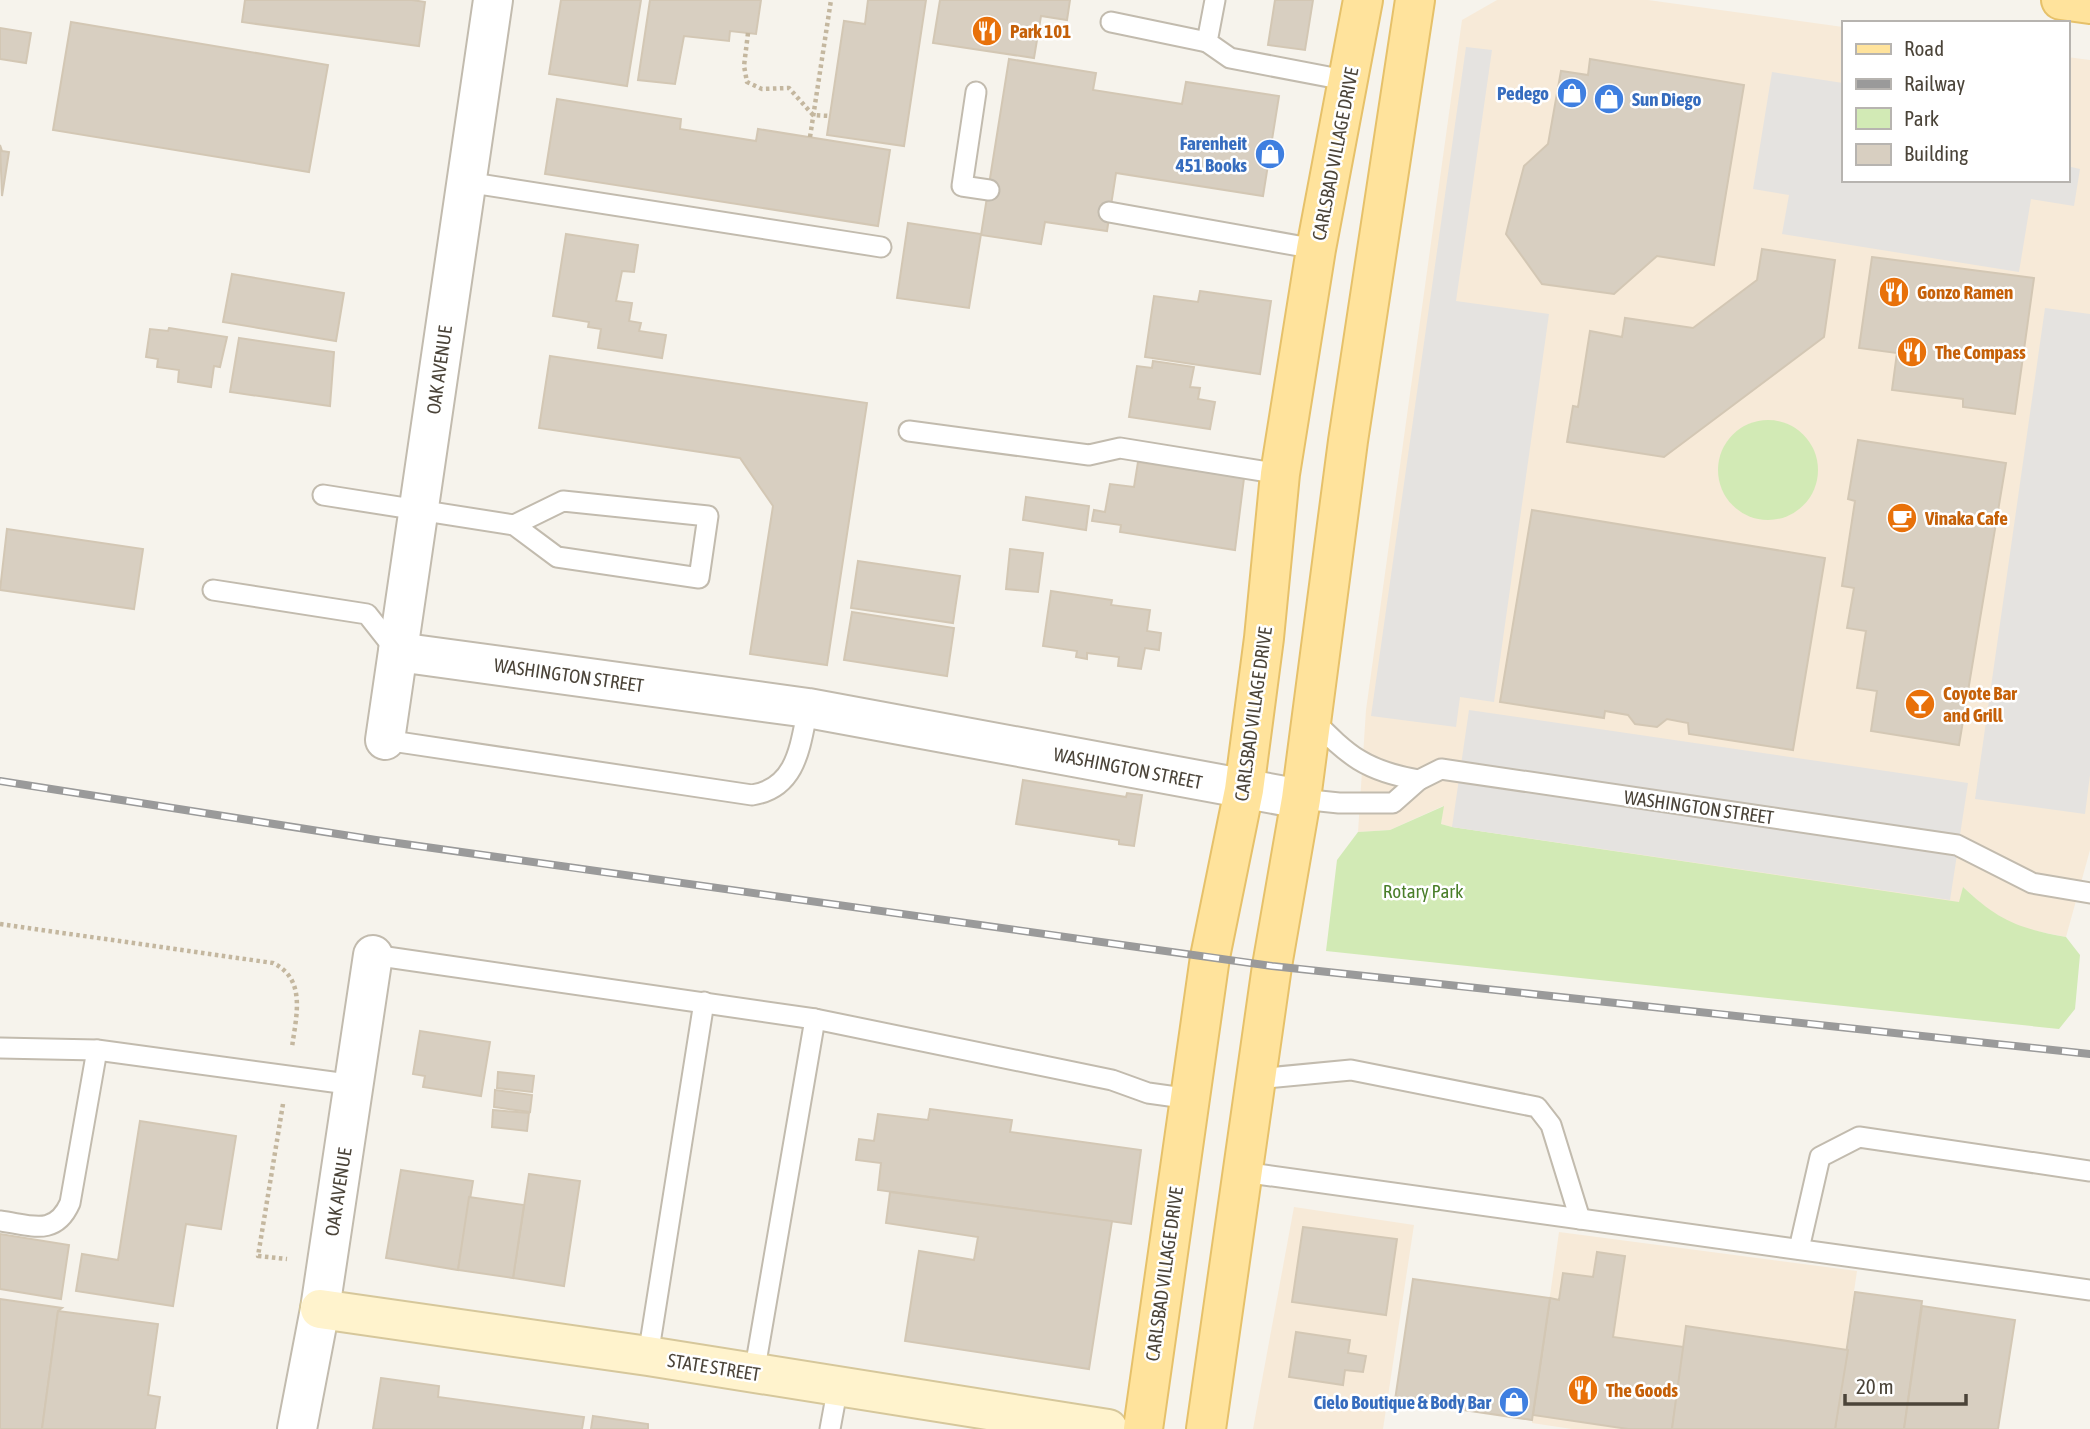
<svg xmlns="http://www.w3.org/2000/svg" width="2090" height="1429" viewBox="0 0 2090 1429" font-family="'Asap Condensed',sans-serif">
<style>
.commercial{fill:#f7ead8}
.green{fill:#d2eab5}
.parking{fill:#e5e3e0}
.building{fill:#d8cfc1;stroke:#d3c7b4;stroke-width:2}
.lines{fill:none;stroke-linecap:round;stroke-linejoin:round}
.lane-casing{stroke:#c2bbae;stroke-width:23}
.street-casing{stroke:#c2bbae;stroke-width:42}
.secondary-casing{stroke:#d6c79b;stroke-width:42}
.primary-casing{stroke:#e6c16a;stroke-width:42}
.path{stroke:#c4b79f;stroke-width:4.5;stroke-dasharray:3.5 3.5;stroke-linecap:butt}
.lane{stroke:#fff;stroke-width:19}
.street{stroke:#fff;stroke-width:38}
.secondary{stroke:#fff3cd;stroke-width:38}
.primary{stroke:#ffe39c;stroke-width:38}
.rail-casing{stroke:#9a9a9a;stroke-width:8}
.rail{stroke:#fff;stroke-width:5;stroke-dasharray:16;stroke-linecap:butt}
.labels{text-anchor:middle;dominant-baseline:central;stroke-width:5;stroke-linejoin:round;paint-order:stroke}
.food-label{font-size:19px;font-weight:bold;fill:#c56008;stroke:#fff;text-anchor:start}
.shop-label{font-size:19px;font-weight:bold;fill:#366cbe;stroke:#fff;text-anchor:end}
.street-label{font-size:19px;fill:#4b4439;stroke:#fff}
.park-label{font-size:19px;fill:#4a7f2a;stroke:#fff}
</style>
<rect width="100%" height="100%" fill="#f6f3ec"/>
<!-- commercial -->
<g class="commercial">
<polygon points="1497,0 1648,0 1843,27 1843,180 2067,180 2067,57 2090,60 2090,850 2066,937 2020,928 1987,909 1963,887 1960,903 1452,827 1441,824 1443,806 1390,830 1358,832 1366,710 1462,20"/>
<polygon points="1294,1207 1414,1225 1383,1429 1253,1429"/>
<polygon points="1559,1232 1857,1271 1834,1429 1572,1429 1532,1423"/>
</g>
<!-- green -->
<g class="green">
<circle cx="1768" cy="470" r="50"/>
<path d="M 1444,806 L 1441,824 L 1452,827 L 1959,902 L 1963,887 C 1999,921 2018,928 2066,937 L 2080,955 L 2075,1009 L 2059,1029 L 1326,951 L 1337,860 L 1358,832 L 1390,830 Z"/>
</g>
<!-- parking -->
<g class="parking">
<polygon points="1466,47 1492,50 1456,301 1549,314 1494,702 1460,697 1456,727 1371,716"/>
<polygon points="1772,72 1843,83 1843,180 2067,180 2067,166 2080,169 2074,206 2031,199 2019,272 1782,234 1789,195 1753,189"/>
<polygon points="2045,308 2090,314 2090,775 2085,814 1975,799"/>
<polygon points="1469,710 1968,783 1950,900 1452,827"/>
</g>
<!-- building -->
<g class="building">
<polygon points="245,0 412,0 425,2 419,46 242,22"/>
<polygon points="561,0 641,0 627,86 549,74"/>
<polygon points="650,0 761,0 756,34 730,31 729,41 684,36 675,84 638,80"/>
<polygon points="868,0 926,0 904,146 827,135 844,21 865,24"/>
<polygon points="940,0 1070,0 1067,20 1041,16 1034,58 933,43"/>
<polygon points="1275,0 1313,0 1305,50 1268,45"/>
<polygon points="71,22 328,65 309,172 53,130"/>
<polygon points="0,28 31,33 26,63 0,59"/>
<polygon points="1009,59 1096,73 1093,90 1182,104 1186,82 1279,96 1263,196 1116,173 1107,231 1045,222 1041,244 981,235"/>
<polygon points="1590,59 1744,85 1714,265 1657,256 1614,294 1542,284 1506,234 1524,166 1548,144 1561,71 1588,75"/>
<polygon points="557,99 681,119 680,129 756,141 758,129 890,150 878,226 545,174"/>
<polygon points="0,145 2,151 9,152 2,196"/>
<polygon points="908,223 981,234 969,308 897,298"/>
<polygon points="566,234 638,245 634,272 622,271 616,301 632,303 629,321 641,323 639,331 666,335 662,358 598,348 601,329 588,327 589,322 553,316"/>
<polygon points="1762,249 1835,260 1824,337 1664,457 1567,442 1573,406 1578,407 1590,331 1622,337 1625,318 1693,328 1757,280"/>
<polygon points="1872,257 2034,278 2015,414 1963,407 1963,399 1892,390 1897,353 1859,348"/>
<polygon points="232,274 344,293 336,341 223,322"/>
<polygon points="1200,291 1271,301 1260,374 1145,357 1154,296 1198,302"/>
<polygon points="169,328 227,337 220,367 214,366 211,387 178,382 179,370 157,367 158,359 146,357 150,329 168,331"/>
<polygon points="239,338 334,352 330,406 230,392"/>
<polygon points="550,356 867,403 827,665 750,654 773,506 740,458 539,428"/>
<polygon points="1153,361 1194,367 1190,387 1200,388 1198,399 1215,402 1210,429 1129,417 1137,366 1152,368"/>
<polygon points="1858,440 2006,463 1959,745 1871,731 1877,691 1857,688 1866,631 1847,628 1854,588 1842,586 1855,501 1848,499"/>
<polygon points="1138,462 1244,478 1235,550 1120,532 1121,525 1092,521 1094,510 1105,512 1110,484 1134,487"/>
<polygon points="1026,497 1089,506 1086,530 1023,520"/>
<polygon points="1532,510 1825,558 1793,750 1689,734 1688,723 1667,719 1657,727 1635,724 1628,715 1605,711 1604,718 1500,702"/>
<polygon points="7,529 143,549 134,609 0,590"/>
<polygon points="1010,549 1043,553 1038,592 1006,589"/>
<polygon points="858,561 960,576 953,623 851,608"/>
<polygon points="1051,591 1112,600 1111,605 1150,610 1147,631 1161,633 1159,650 1145,648 1141,669 1118,666 1119,657 1087,653 1087,659 1076,657 1077,651 1043,646"/>
<polygon points="852,612 954,628 947,676 844,660"/>
<polygon points="1023,780 1126,797 1127,793 1142,795 1134,846 1119,844 1119,840 1016,824"/>
<polygon points="420,1031 490,1042 481,1096 423,1087 425,1076 413,1074"/>
<polygon points="498,1072 534,1076 532,1092 497,1088"/>
<polygon points="495,1090 532,1095 530,1112 494,1107"/>
<polygon points="930,1109 1012,1120 1010,1132 1141,1150 1131,1224 878,1190 881,1163 856,1160 859,1139 874,1141 878,1114 928,1120"/>
<polygon points="493,1110 529,1113 527,1131 492,1127"/>
<polygon points="140,1121 236,1136 221,1229 186,1224 173,1306 76,1291 82,1254 118,1260"/>
<polygon points="401,1170 473,1181 458,1270 386,1258"/>
<polygon points="529,1174 580,1181 564,1286 513,1278"/>
<polygon points="890,1192 1112,1221 1089,1369 905,1341 919,1251 974,1260 978,1237 886,1223"/>
<polygon points="469,1197 524,1205 513,1278 458,1270"/>
<polygon points="1303,1227 1397,1239 1386,1315 1292,1302"/>
<polygon points="0,1234 69,1245 61,1299 0,1289"/>
<polygon points="1597,1252 1625,1256 1613,1337 1684,1347 1672,1429 1628,1429 1533,1415 1550,1298 1559,1300 1563,1273 1593,1277"/>
<polygon points="1413,1279 1550,1298 1532,1420 1395,1400"/>
<polygon points="1855,1292 1922,1301 1904,1429 1835,1429"/>
<polygon points="0,1299 62,1308 58,1311 42,1429 0,1429"/>
<polygon points="1922,1306 2015,1320 1998,1429 1904,1429"/>
<polygon points="58,1311 158,1324 148,1395 160,1397 155,1429 42,1429"/>
<polygon points="1686,1326 1848,1350 1835,1429 1672,1429"/>
<polygon points="1296,1332 1350,1340 1348,1353 1366,1356 1363,1372 1345,1370 1343,1385 1289,1377"/>
<polygon points="381,1378 439,1386 438,1397 584,1417 582,1429 373,1429"/>
<polygon points="593,1416 648,1424 648,1429 591,1429"/>
</g>
<g class="lines">
<!-- lane casing -->
<g class="lane-casing">
<g id="lane">
<polyline points="1215,0 1207,42 1230,58 1350,81"/>
<polyline points="1111,22 1207,42"/>
<polyline points="976,92 962,186 989,190"/>
<polyline points="466,182 881,247"/>
<polyline points="1109,212 1316,249"/>
<polyline points="909,431 1089,455 1120,448 1280,474"/>
<polyline points="323,495 514,525 563,501 708,516 699,578 557,557 514,525"/>
<polyline points="213,590 367,614 397,652"/>
<path d="M 1311,718 C 1349,756 1365,771 1419,780"/>
<path d="M 385,740 L 752,795 C 797,788 800,746 808,708"/>
<polyline points="1301,799 1339,803 1393,803 1419,780 1441,769 1957,845 2032,883 2090,893"/>
<polyline points="373,955 815,1019 1112,1080 1148,1093 1191,1099"/>
<polyline points="0,1048 97,1050 355,1085"/>
<polyline points="1256,1079 1351,1070 1537,1107 1551,1125 1580,1219"/>
<polyline points="1243,1172 2090,1290"/>
<path d="M 0,1221 C 31,1225 55,1237 70,1203 L 97,1050"/>
<polyline points="1799,1249 1820,1157 1859,1137 2090,1171"/>
<polyline points="648,1356 704,1002"/>
<polyline points="754,1374 815,1019"/>
<polyline points="830,1429 838,1386"/>
</g>
</g>
<!-- street casing -->
<g class="street-casing">
<g id="street">
<polyline points="398,652 808,708 1301,799"/>
<polyline points="385,740 493,0"/>
<polyline points="297,1429 320,1309 373,955"/>
</g>
</g>
<!-- secondary casing -->
<g class="secondary-casing">
<polyline id="secondary" points="320,1309 648,1356 1108,1429"/>
</g>
<!-- primary casing -->
<g class="primary-casing">
<g id="primary">
<polyline points="2061,0 2090,4"/>
<polyline points="1143,1429 1210,957 1244,790 1264,638 1280,474 1316,249 1363,0"/>
<polyline points="1206,1429 1272,966 1301,799 1348,441 1415,0"/>
</g>
</g>
<!-- path -->
<g class="path">
<polyline points="748,33 744,66 747,82 762,89 789,88 813,115 830,116"/>
<polyline points="810,137 831,0"/>
<path d="M 0,924 L 273,963 C 307,979 296,1017 292,1047"/>
<polyline points="283,1104 258,1256 287,1259"/>
</g>
<!-- lane -->
<use href="#lane" class="lane"/>
<!-- street -->
<use href="#street" class="street"/>
<!-- secondary -->
<use href="#secondary" class="secondary"/>
<!-- primary -->
<use href="#primary" class="primary"/>
<!-- rail casing -->
<g class="rail-casing">
<polyline id="rail" points="0,781 376,840 1272,966 2090,1054"/>
</g>
<!-- rail -->
<use href="#rail" class="rail"/>
</g>
<!-- icons -->
<defs>
<g id="restaurant-disc" transform="scale(1.575)"><circle r="9.5" fill="#e8710a" stroke="#fff"/><path d="M-5-6h1v4h1v-4h1v4h1v-4h1v5L-1.5 .5V6h-2V.5L-5-1ZM5-6V6H3V1.5H1.5Q1.5-4 5-6Z" fill="#fff"/></g>
<g id="shop-disc" transform="scale(1.575)"><circle r="9.5" fill="#3f7fe0" stroke="#fff"/><path d="M-5-2.5h2.3a2.7 3.5 0 0 1 5.4 0H5L5.5 6h-11ZM-1.5-2.5h3a1.5 2.3 0 0 0-3 0Z" fill="#fff"/></g>
<g id="cafe-disc" transform="scale(1.575)"><circle r="9.5" fill="#e8710a" stroke="#fff"/><path d="M-5.5-4.5H6V0H3Q3 3.5 0 3.5H-2.5Q-5.5 3.5-5.5 0ZM3-3.2v2h1.7v-2ZM-6 4.5H4V6H-6Z" fill="#fff"/></g>
<g id="bar-disc" transform="scale(1.575)"><circle r="9.5" fill="#e8710a" stroke="#fff"/><path d="M-6-5H6L.8 .8V4.5H3.5V6h-7V4.5H-.8V.8Z" fill="#fff"/></g>
</defs>
<g fill-rule="evenodd">
<use href="#restaurant-disc" x="987" y="31"/>
<use href="#shop-disc" x="1572" y="93"/>
<use href="#shop-disc" x="1609" y="99"/>
<use href="#shop-disc" x="1270" y="154"/>
<use href="#restaurant-disc" x="1894" y="292"/>
<use href="#restaurant-disc" x="1912" y="352"/>
<use href="#cafe-disc" x="1902" y="518"/>
<use href="#bar-disc" x="1920" y="704"/>
<use href="#restaurant-disc" x="1583" y="1390"/>
<use href="#shop-disc" x="1514" y="1402"/>
</g>
<g class="labels">
<!-- food labels -->
<g class="food-label">
<text x="1010" y="31">Park 101</text>
<text x="1917" y="292">Gonzo Ramen</text>
<text x="1935" y="352">The Compass</text>
<text x="1925" y="518">Vinaka Cafe</text>
<text x="1943" y="693">Coyote Bar<tspan x="1943" dy="22">and Grill</tspan></text>
<text x="1606" y="1390">The Goods</text>
</g>
<!-- shop labels -->
<g class="shop-label">
<text x="1549" y="93">Pedego</text>
<text x="1632" y="99" text-anchor="start">Sun Diego</text>
<text x="1247" y="143">Farenheit<tspan x="1247" dy="22">451 Books</tspan></text>
<text x="1491" y="1402">Cielo Boutique &amp; Body Bar</text>
</g>
<!-- street labels -->
<g class="street-label">
<text transform="translate(1335 154) rotate(-79)">CARLSBAD VILLAGE DRIVE</text>
<text transform="translate(439 370) rotate(-82)">OAK AVENUE</text>
<text transform="translate(569 675) rotate(8)">WASHINGTON STREET</text>
<text transform="translate(1253 714) rotate(-82)">CARLSBAD VILLAGE DRIVE</text>
<text transform="translate(1128 768) rotate(11)">WASHINGTON STREET</text>
<text transform="translate(1699 807) rotate(8)">WASHINGTON STREET</text>
<text transform="translate(338 1192) rotate(-81)">OAK AVENUE</text>
<text transform="translate(1164 1274) rotate(-82)">CARLSBAD VILLAGE DRIVE</text>
<text transform="translate(714 1367) rotate(9)">STATE STREET</text>
</g>
<!-- park labels -->
<g class="park-label">
<text x="1423" y="891">Rotary Park</text>
</g>
</g>
<!-- legend -->
<rect x="1842" y="21" width="228" height="161" fill="#ffffff" stroke="#b7b4b0" stroke-width="2"/>
<rect x="1856" y="44" width="35" height="10" fill="#ffe39c" stroke="#b7b4b0" stroke-width="2"/>
<text x="1904" y="56" font-size="21" fill="#4b4439">Road</text>
<rect x="1856" y="79" width="35" height="10" fill="#9a9a9a" stroke="#b7b4b0" stroke-width="2"/>
<text x="1904" y="91" font-size="21" fill="#4b4439">Railway</text>
<rect x="1856" y="108" width="35" height="21" fill="#d2eab5" stroke="#b7b4b0" stroke-width="2"/>
<text x="1904" y="126" font-size="21" fill="#4b4439">Park</text>
<rect x="1856" y="144" width="35" height="21" fill="#d8cfc1" stroke="#b7b4b0" stroke-width="2"/>
<text x="1904" y="161" font-size="21" fill="#4b4439">Building</text>
<!-- scale -->
<path d="M1845 1394v10h121v-10" fill="none" stroke="#4b4439" stroke-width="3.5"/>
<text x="1856" y="1394" font-size="21" fill="#4b4439" stroke="#ffffff" stroke-width="5" paint-order="stroke">20 m</text>
</svg>
